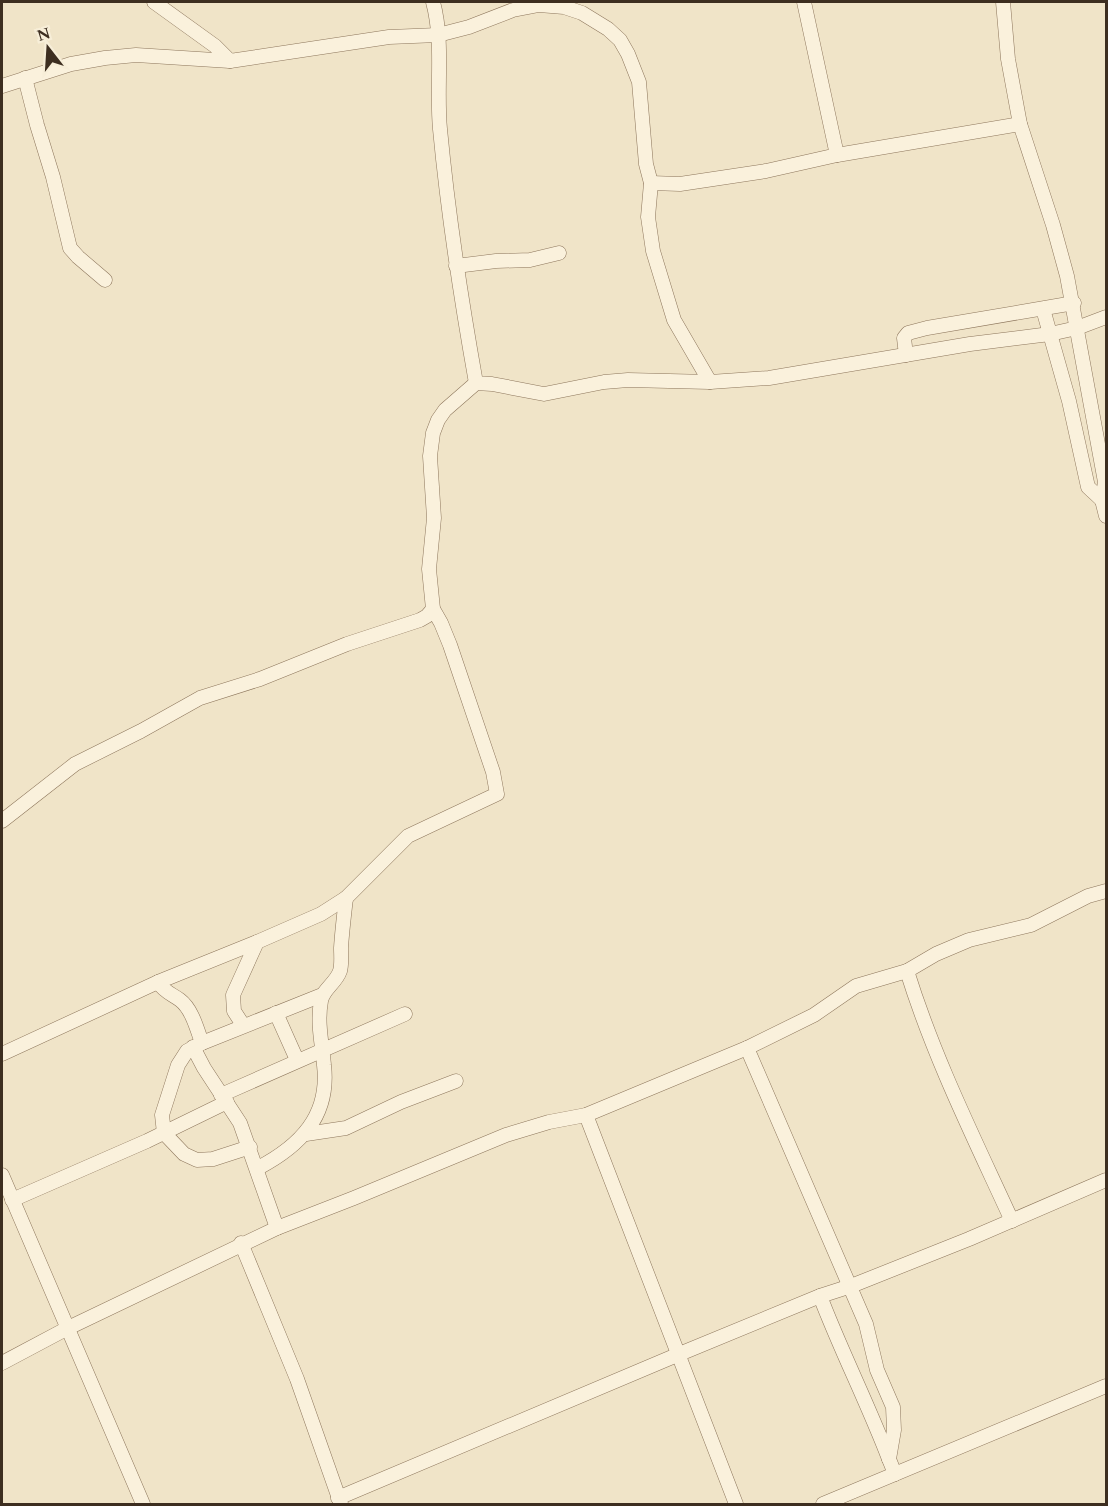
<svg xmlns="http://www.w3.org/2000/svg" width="1108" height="1506" viewBox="0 0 1108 1506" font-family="Spectral,serif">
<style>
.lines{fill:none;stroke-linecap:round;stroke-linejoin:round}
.minor-casing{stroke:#8d765c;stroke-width:15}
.minor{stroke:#faf1dc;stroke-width:14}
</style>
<rect width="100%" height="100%" fill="#f0e4c8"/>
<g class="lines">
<!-- minor casing -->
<g class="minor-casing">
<g id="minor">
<polyline points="154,2 215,46 230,61"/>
<path d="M 433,2 C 444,43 436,87 440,129 C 448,214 461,299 476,383 L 492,384 L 544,394 L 604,382 L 628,380 L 710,382 L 769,378 L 970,344 L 1050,334 L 1077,328 L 1106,317"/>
<polyline points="804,2 837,155"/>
<polyline points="1003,2 1008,59 1020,124 1053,225 1067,276 1105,482 1102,500 1106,516"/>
<polyline points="25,78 37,125 53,177 70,248 78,257 105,280"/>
<polyline points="2,86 71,64 105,58 136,55 230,61 389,37 438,35 469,27 513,10 539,5 564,7 582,13 608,29 620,40 628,54 639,82 646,164 651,183 648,217 653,251 674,320 710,382"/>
<polyline points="651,183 680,184 766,171 837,155 1020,124"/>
<polyline points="456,266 496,261 530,260 559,253"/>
<polyline points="1043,309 1069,401 1088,487 1102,500"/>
<polyline points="906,355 904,338 908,333 927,328 1074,303"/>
<polyline points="2,821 75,764 141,731 200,698 260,679 347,644 420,620 427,616 433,609"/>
<path d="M 907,971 C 934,1058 974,1138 1012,1221"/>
<polyline points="276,1013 297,1060"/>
<polyline points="243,1025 234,1011 233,995 257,942 321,914 346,898 408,836 497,794 493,772 450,645 441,623 433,609 429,569 434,518 430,456 433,433 438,420 445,410 476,383"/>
<path d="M 202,1043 C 197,1029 192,1009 180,1000 C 172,994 164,992 158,982 L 257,942"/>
<polyline points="193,1047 204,1068 240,1123 277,1228"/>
<polyline points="747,1048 866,1324 877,1370 893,1407 894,1430 889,1459 895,1474"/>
<polyline points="2,1054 158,982"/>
<polyline points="221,1095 405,1014"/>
<polyline points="586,1115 736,1504"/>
<polyline points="306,1134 346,1128 401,1102 456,1081"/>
<polyline points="250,1147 213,1159 197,1160 184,1154 164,1133 162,1115 178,1065 187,1051 202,1043 322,995"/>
<path d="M 258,1168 C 300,1146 330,1116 324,1065 C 322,1043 317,1023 321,1001 C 323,989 336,983 340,971 C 342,964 341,955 341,948 C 342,932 344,915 346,898"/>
<polyline points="2,1175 143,1504"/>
<polyline points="12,1200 147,1141 227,1102"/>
<polyline points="241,1243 297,1379 341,1504"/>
<path d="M 820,1296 C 841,1351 868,1404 889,1459"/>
<polyline points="2,1363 66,1329 277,1228 354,1198 506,1135 549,1122 586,1115 747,1048 814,1015 856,986 907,971 936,954 969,940 1031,925 1088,896 1106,891"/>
<polyline points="338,1498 677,1355 820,1296 851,1286 969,1239 1106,1180"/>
<polyline points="823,1504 1106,1386"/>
</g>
</g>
<!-- minor -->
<use href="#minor" class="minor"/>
</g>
<!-- border -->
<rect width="1108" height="1506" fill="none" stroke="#3d2e20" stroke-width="6"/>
<!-- north arrow -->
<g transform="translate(48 48) rotate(343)" stroke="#f7eed8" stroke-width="4.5" paint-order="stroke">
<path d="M0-4.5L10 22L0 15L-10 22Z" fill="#3d2e20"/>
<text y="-9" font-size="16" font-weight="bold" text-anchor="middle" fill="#3d2e20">N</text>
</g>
</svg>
